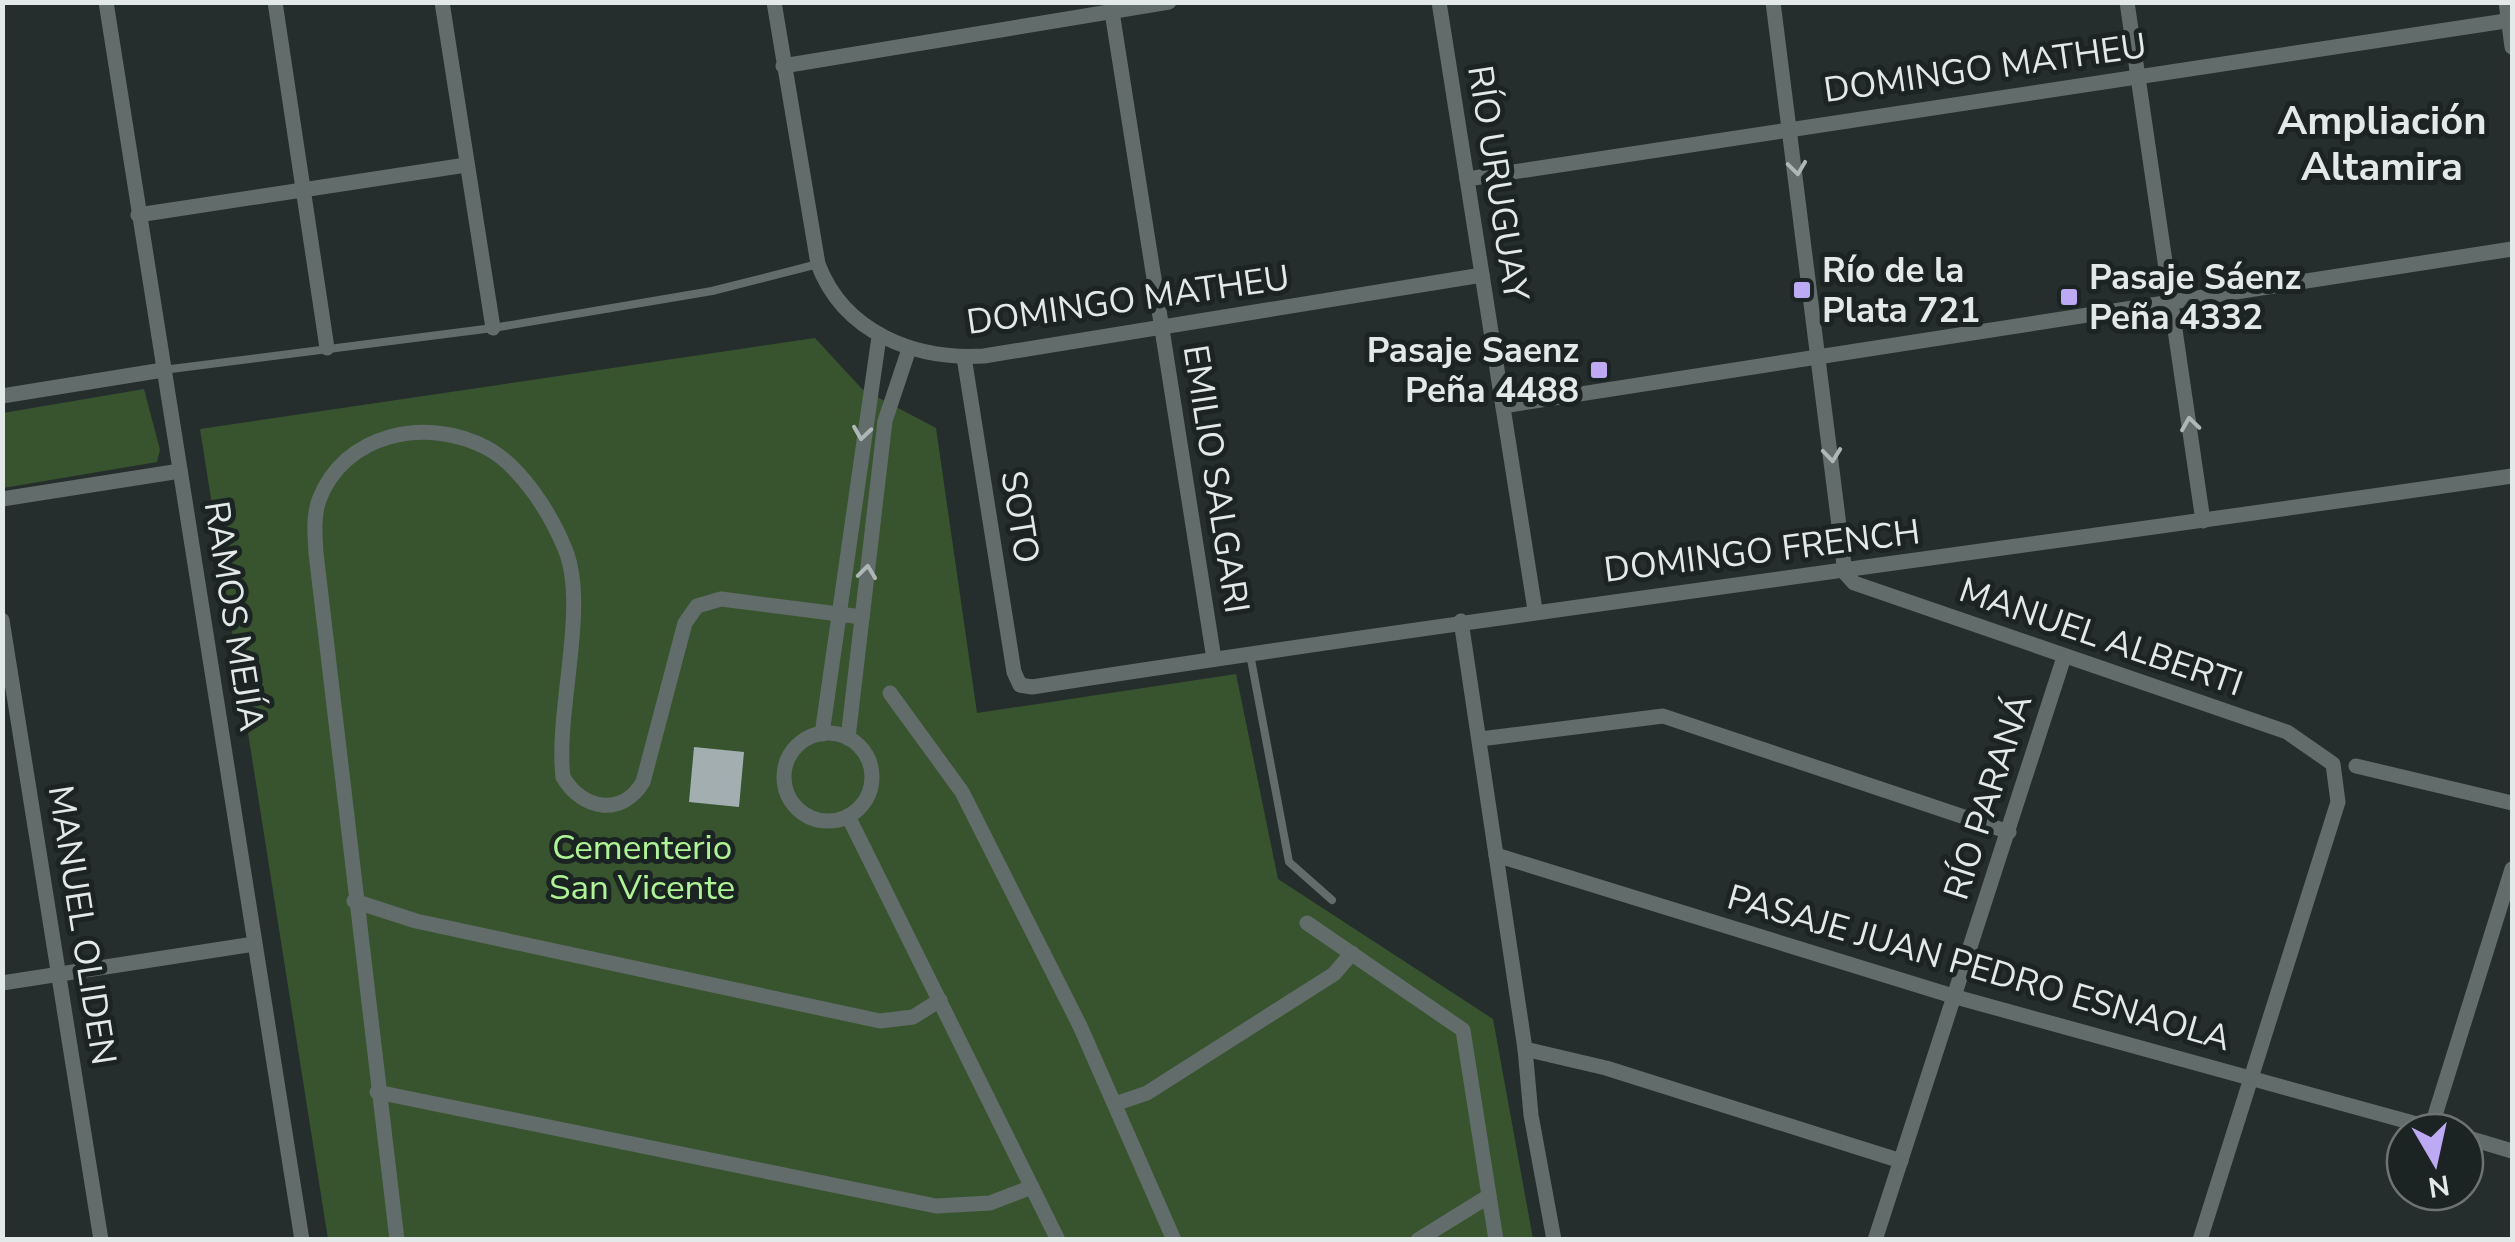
<svg xmlns="http://www.w3.org/2000/svg" width="2515" height="1242" viewBox="0 0 2515 1242" font-family="'Nunito Sans',sans-serif">
<style>
.green{fill:#38542e}
.building{fill:#a2aeaf}
.lines{fill:none;stroke-linecap:round;stroke-linejoin:round}
.service{stroke:#626c6a;stroke-width:8}
.minor{stroke:#626c6a;stroke-width:15}
.oneway{stroke:#afb7b6}
.poi-dot{fill:#bea9f4;stroke:#1c2423;stroke-width:4}
.labels{text-anchor:middle;dominant-baseline:central;stroke-width:10;stroke-linejoin:round;paint-order:stroke}
.street-label{font-size:35px;fill:#e3e9e8;stroke:#1c2423}
.poi-label{font-size:35px;font-weight:bold;fill:#e3e9e8;stroke:#1c2423;text-anchor:start}
.park-label{font-size:35px;fill:#aef694;stroke:#1c2423}
.quarter-label{font-size:40px;font-weight:bold;fill:#e3e9e8;stroke:#1c2423}
</style>
<rect width="100%" height="100%" fill="#252e2d"/>
<!-- green -->
<g class="green">
<polygon points="815,338 862,389 936,428 977,713 1236,674 1278,879 1493,1019 1533,1239 328,1239 200,429"/>
<polygon points="144,389 160,450 157,462 3,488 3,413"/>
</g>
<!-- building -->
<polygon class="building" points="694,747 744,752 739,807 689,802"/>
<g class="lines">
<!-- service -->
<g class="service">
<polyline points="163,370 493,328 712,291 818,264"/>
<polyline points="1250,654 1289,862 1332,900"/>
</g>
<!-- minor -->
<g class="minor">
<polyline points="106,2 302,1240"/>
<polyline points="275,2 327,348"/>
<polyline points="442,2 493,328"/>
<path d="M 774,2 L 818,264 C 844,333 915,360 984,356 L 1482,275"/>
<polyline points="1439,2 1535,610"/>
<polyline points="1773,2 1845,573 1854,583 2287,732 2333,764 2338,802 2200,1240"/>
<polyline points="2127,2 2203,521"/>
<polyline points="2506,2 2512,47"/>
<polyline points="1112,12 1214,659"/>
<polyline points="783,66 1169,2"/>
<polyline points="1467,179 2512,20"/>
<polyline points="138,215 466,165"/>
<path d="M 964,357 L 1014,672 L 1020,685 L 1032,687 C 1524,611 2019,548 2512,476"/>
<polyline points="2,396 163,370"/>
<polyline points="1503,406 2512,249"/>
<polyline points="2,499 180,471"/>
<polyline points="2,620 101,1240"/>
<polyline points="1461,621 1525,1049 1531,1115 1554,1240"/>
<polyline points="890,693 962,792 1080,1026 1174,1240"/>
<circle cx="828" cy="777" r="44"/>
<polyline points="822,734 879,337"/>
<polyline points="848,738 885,421 909,349"/>
<polyline points="1480,739 1663,716 2009,832"/>
<polyline points="2356,766 2512,803"/>
<polyline points="848,816 1058,1240"/>
<polyline points="1496,855 1956,997 2446,1132"/>
<polyline points="354,901 416,921 880,1021 913,1017 940,1000"/>
<polyline points="1307,923 1463,1030 1496,1240"/>
<polyline points="2,983 254,944"/>
<polyline points="1525,1049 1606,1068 1901,1161"/>
<polyline points="377,1092 936,1206 990,1203 1032,1187"/>
<polyline points="1115,1104 1147,1093 1334,974 1352,953"/>
<polyline points="2431,1128 2512,869"/>
<polyline points="2465,1137 2512,1151"/>
<path d="M 397,1240 L 316,553 C 315,535 313,517 319,500 C 344,433 427,416 487,448 C 521,466 551,514 565,549 C 589,606 555,712 563,777 C 582,810 622,817 643,782 L 685,623 L 697,606 L 721,599 L 862,617"/>
<polyline points="1418,1240 1489,1196"/>
<polyline points="1875,1240 2064,657"/>
</g>
</g>
<!-- one-way arrows -->
<defs><path id="oneway-chevron" d="M-2-3.5L2.5 0L-2 3.5" fill="none" stroke-width="1.6" stroke-linecap="round" stroke-linejoin="round" transform="scale(2.5)"/></defs>
<g class="oneway">
<use href="#oneway-chevron" transform="translate(1797 168) rotate(83)"/>
<use href="#oneway-chevron" transform="translate(2190 424) rotate(-98)"/>
<use href="#oneway-chevron" transform="translate(862 433) rotate(98)"/>
<use href="#oneway-chevron" transform="translate(1832 455) rotate(84)"/>
<use href="#oneway-chevron" transform="translate(867 572) rotate(-83)"/>
</g>
<!-- markers -->
<g class="poi-dot">
<rect x="1792" y="280" width="20" height="20" rx="5"/>
<rect x="2059" y="287" width="20" height="20" rx="5"/>
<rect x="1589" y="360" width="20" height="20" rx="5"/>
</g>
<g class="labels">
<!-- street labels -->
<g class="street-label">
<text transform="translate(1985 68) rotate(-8)">DOMINGO MATHEU</text>
<text transform="translate(1498 183) rotate(81)">RÍO URUGUAY</text>
<text transform="translate(1128 300) rotate(-8)">DOMINGO MATHEU</text>
<text transform="translate(1216 479) rotate(81)">EMILIO SALGARI</text>
<text transform="translate(1020 517) rotate(81)">SOTO</text>
<text transform="translate(1762 551) rotate(-7)">DOMINGO FRENCH</text>
<text transform="translate(234 616) rotate(81)">RAMOS MEJÍA</text>
<text transform="translate(2101 637) rotate(19)">MANUEL ALBERTI</text>
<text transform="translate(1988 797) rotate(-72)">RÍO PARANÁ</text>
<text transform="translate(82 925) rotate(81)">MANUEL OLIDEN</text>
<text transform="translate(1979 968) rotate(16)">PASAJE JUAN PEDRO ESNAOLA</text>
</g>
<!-- poi labels -->
<g class="poi-label">
<text x="1822" y="270">Río de la<tspan x="1822" dy="40">Plata 721</tspan></text>
<text x="2089" y="277">Pasaje Sáenz<tspan x="2089" dy="40">Peña 4332</tspan></text>
<text x="1579" y="350" text-anchor="end">Pasaje Saenz<tspan x="1579" dy="40">Peña 4488</tspan></text>
</g>
<!-- park labels -->
<g class="park-label">
<text x="642" y="847">Cementerio<tspan x="642" dy="40">San Vicente</tspan></text>
</g>
<!-- quarter labels -->
<g class="quarter-label">
<text x="2382" y="121">Ampliación<tspan x="2382" dy="46">Altamira</tspan></text>
</g>
</g>
<!-- border -->
<rect width="2515" height="1242" fill="none" stroke="#e3e9e8" stroke-width="10"/>
<!-- north arrow -->
<g transform="translate(2435 1162) rotate(171)"><circle r="48" fill="#1c2423" stroke="#6c7372" stroke-width="2.5"/>
<path d="M0-8L18 38L0 25L-18 38Z" fill="#bea9f4"/>
<text y="-15" font-size="28" font-weight="bold" text-anchor="middle" fill="#e3e9e8">N</text>
</g>
</svg>
